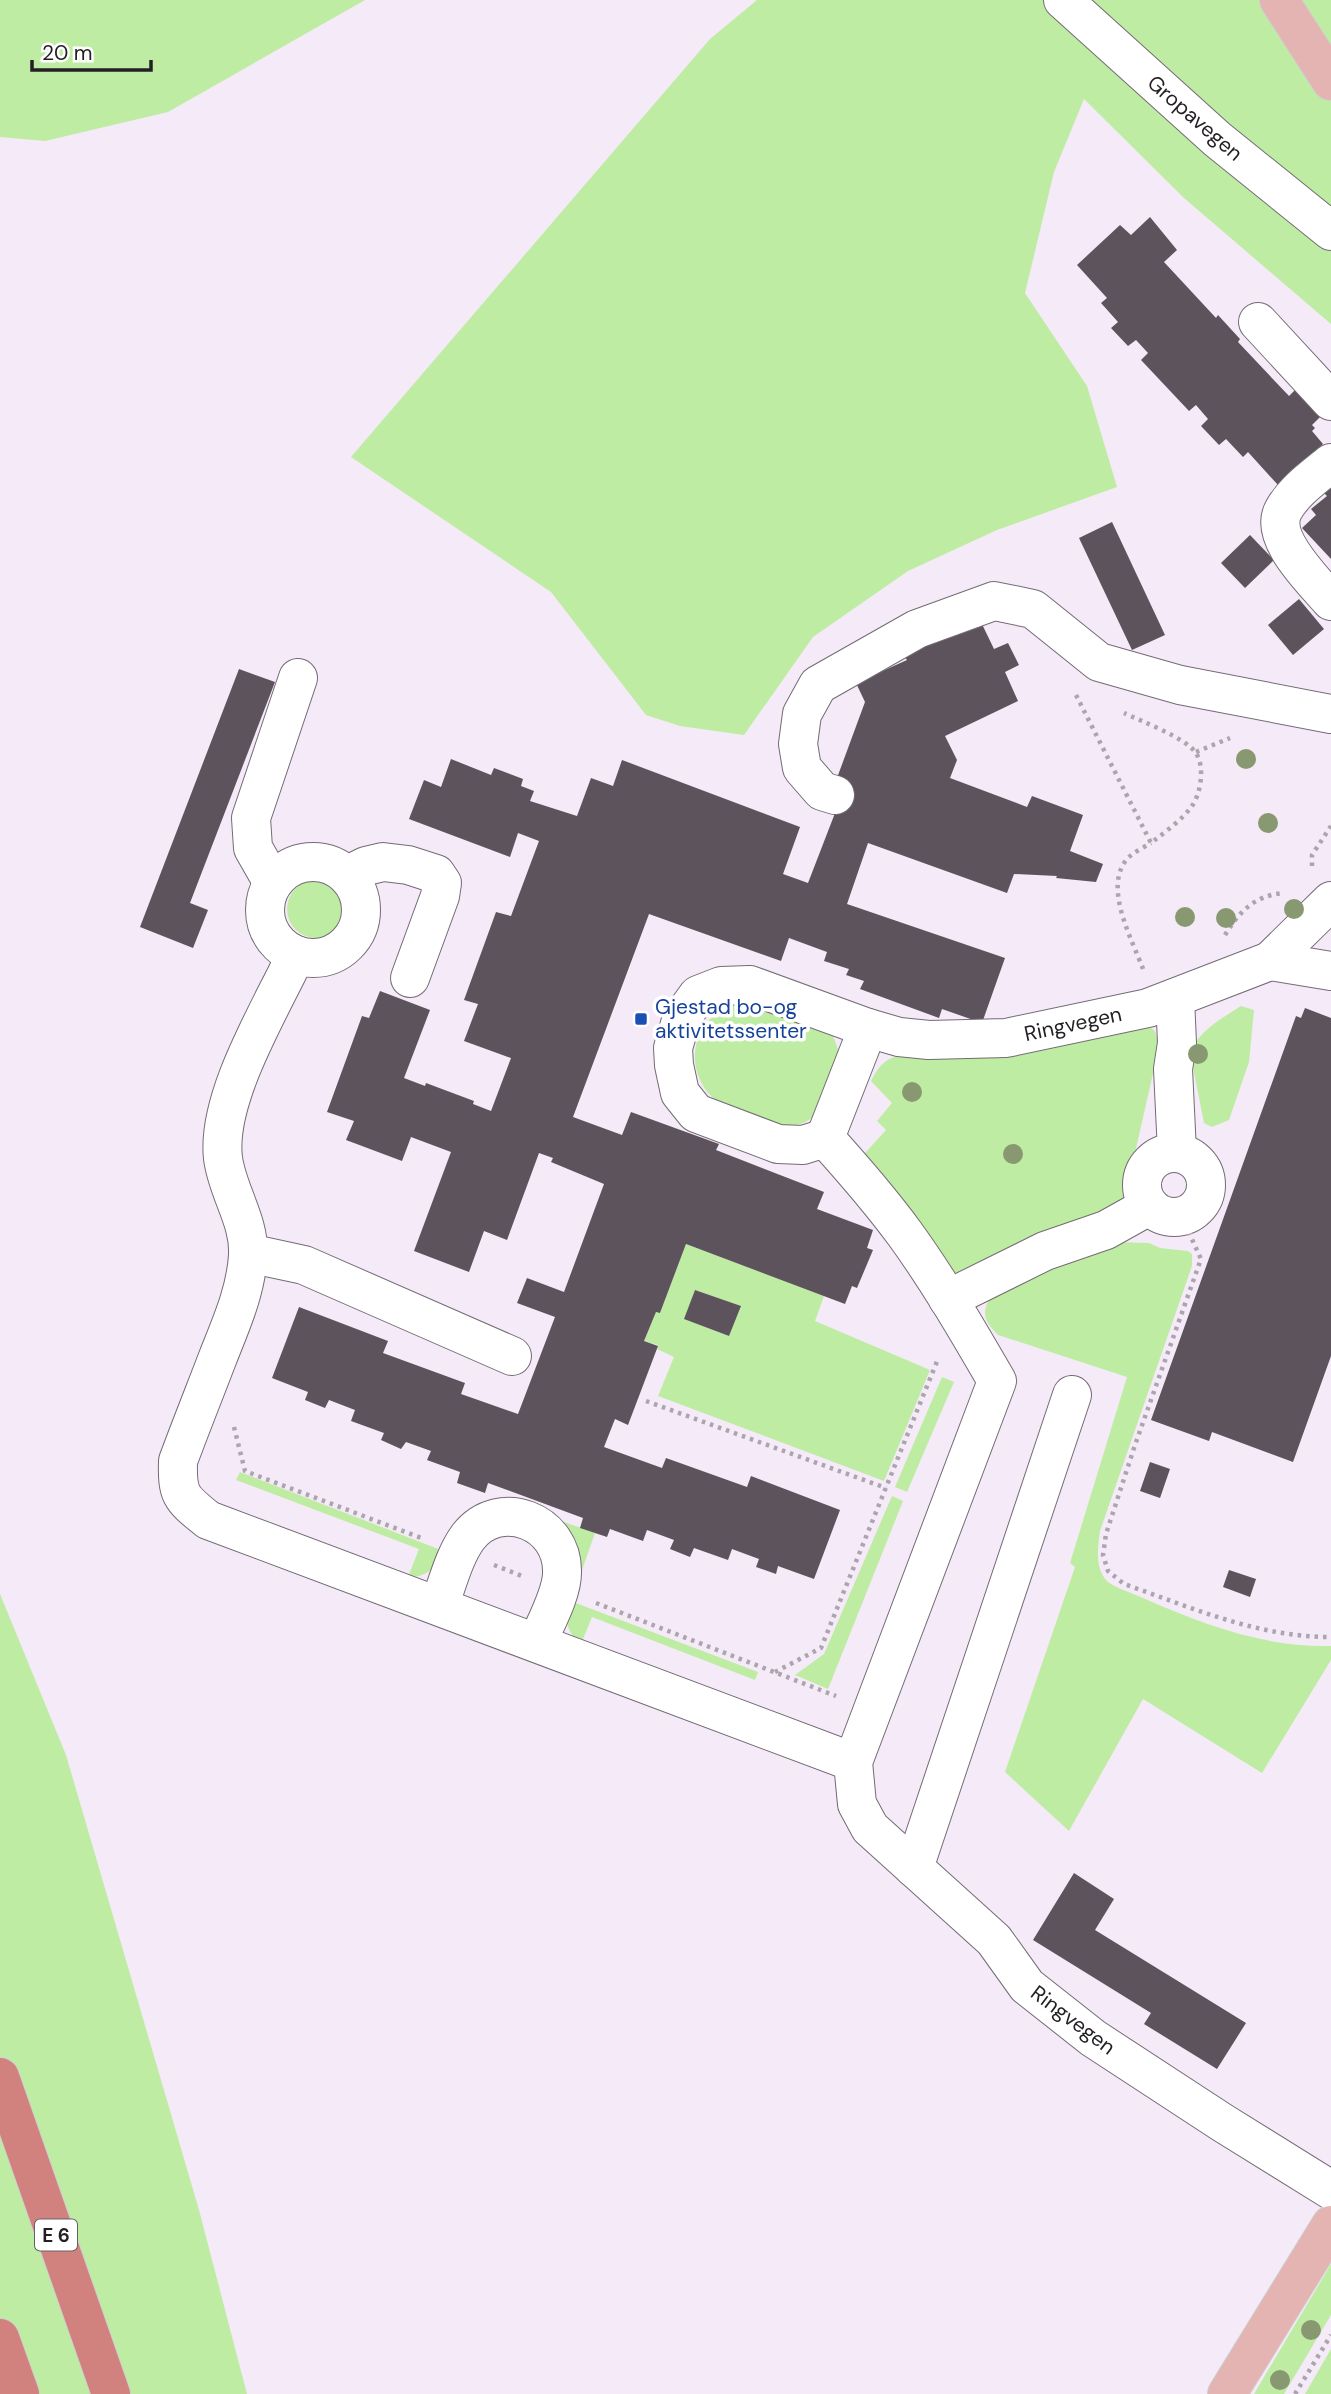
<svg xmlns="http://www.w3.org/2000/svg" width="1331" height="2394" viewBox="0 0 1331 2394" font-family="'DM Sans',sans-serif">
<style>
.green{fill:#bfeca3;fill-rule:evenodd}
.building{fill:#5c535d}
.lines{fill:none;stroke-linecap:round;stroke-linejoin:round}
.minor-casing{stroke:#746b75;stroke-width:40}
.major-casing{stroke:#cfcecf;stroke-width:40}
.highway-casing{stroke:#cfcecf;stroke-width:40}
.path{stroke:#aca4ae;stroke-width:4.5;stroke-dasharray:3.5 5;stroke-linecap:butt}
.minor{stroke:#fff;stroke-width:38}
.major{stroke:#e3b4b2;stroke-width:38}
.highway{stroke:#d1827f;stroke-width:38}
.tree{fill:#889971}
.transit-dot{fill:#1a4fb4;stroke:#fff;stroke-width:2.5}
.labels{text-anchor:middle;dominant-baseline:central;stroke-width:7;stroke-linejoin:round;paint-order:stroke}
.shield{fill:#fff;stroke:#656266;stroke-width:2}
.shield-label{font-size:19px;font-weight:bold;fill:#231f24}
.street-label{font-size:21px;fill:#231f24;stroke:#fff}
.transit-label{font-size:21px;fill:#164399;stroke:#fff;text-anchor:start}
</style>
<rect width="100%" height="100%" fill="#f5eaf7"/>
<!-- green -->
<g class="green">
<polygon points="0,0 365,0 168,112 45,141 0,137"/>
<polygon points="757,0 1331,0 1331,324 1184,198 1084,99 1054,172 1025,293 1087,386 1117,487 997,530 908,571 813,637 744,735 680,726 646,715 551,592 351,457 710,39"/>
<circle cx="316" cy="909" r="29"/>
<path d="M 750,1002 L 825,1027 L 833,1036 L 839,1052 C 834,1066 825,1102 817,1112 C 799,1136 770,1122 748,1114 C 735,1109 720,1106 710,1095 C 702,1087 696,1073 695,1061 C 693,1026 717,1006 750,1002 Z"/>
<path d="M 1241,1006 L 1254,1010 L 1249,1062 L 1229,1120 L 1212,1127 L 1204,1123 L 1190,1052 C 1200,1030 1221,1019 1241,1006 Z"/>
<path d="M 1147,1025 L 1155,1031 L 1159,1047 L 1125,1197 L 1116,1211 L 949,1279 L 862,1163 L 865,1153 L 886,1130 L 877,1121 L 892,1103 L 871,1081 C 879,1066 884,1059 901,1055 Z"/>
<path d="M 1114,1242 L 1149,1243 L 1160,1248 L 1188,1251 L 1192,1254 L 1192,1266 L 1100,1531 C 1098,1547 1094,1569 1108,1582 C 1117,1589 1133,1593 1143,1598 C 1202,1624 1266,1648 1331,1646 L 1331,1660 L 1262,1773 L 1143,1699 L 1069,1831 L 1005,1772 L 1075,1567 L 1070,1563 L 1127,1377 L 998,1335 C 983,1319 981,1313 992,1294 Z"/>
<path d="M 686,1244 L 824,1296 L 815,1321 L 930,1370 L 884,1481 L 658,1396 L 674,1357 L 657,1349 L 658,1345 L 644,1341 L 656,1312 L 660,1313 ZM 695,1290 L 740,1306 L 729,1336 L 685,1319 Z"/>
<polygon points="942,1377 954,1382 907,1492 895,1487"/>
<path d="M 240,1472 L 446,1552 C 436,1566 427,1578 408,1577 L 419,1549 L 236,1480 Z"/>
<polygon points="892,1496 903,1501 828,1689 795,1675 824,1654"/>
<polygon points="559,1520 595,1533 581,1573"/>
<polygon points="0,1594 66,1755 199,2210 247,2394 0,2394"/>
<path d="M 568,1600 L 758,1672 L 755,1680 L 592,1617 L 581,1644 C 565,1631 565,1619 568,1600 Z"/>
<polygon points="1331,2264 1331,2315 1284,2394 1254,2394"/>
<polygon points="1331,2349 1331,2394 1305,2394"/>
</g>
<!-- building -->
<g class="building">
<polygon points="1150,217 1177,250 1164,262 1216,318 1218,315 1240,339 1238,342 1289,396 1300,385 1325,412 1312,425 1315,428 1312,431 1323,444 1278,485 1248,452 1243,457 1226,439 1219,445 1201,426 1208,419 1196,405 1189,411 1141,360 1148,353 1136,340 1128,346 1111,328 1118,322 1101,303 1107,298 1077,265 1120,225 1131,235"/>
<polygon points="1331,479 1331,559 1302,528 1316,515 1311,509 1327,496 1320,489"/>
<polygon points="1112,522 1165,635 1132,650 1079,538"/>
<polygon points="1250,535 1274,560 1245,588 1221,563"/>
<polygon points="1299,599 1324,629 1293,655 1268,625"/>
<polygon points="980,620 994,649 1008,643 1019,665 1005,672 1018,701 945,736 957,760 950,778 1027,807 1032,796 1083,815 1070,851 1103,864 1096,882 1056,878 1057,876 1014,874 1007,893 868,843 847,904 1005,958 982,1023 942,1009 939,1018 860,989 864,981 846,975 849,969 824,961 827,952 789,938 781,961 649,914 573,1117 622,1135 631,1112 719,1144 716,1150 824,1192 817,1209 873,1230 867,1248 873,1250 857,1288 852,1286 845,1304 686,1244 660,1313 656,1312 644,1341 658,1346 628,1425 615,1419 604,1447 662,1468 666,1458 747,1487 751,1476 840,1510 814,1579 778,1566 776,1574 756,1567 759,1559 732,1549 728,1560 694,1548 690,1557 670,1549 674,1540 647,1530 643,1541 610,1529 607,1537 580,1528 583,1518 488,1483 485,1493 457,1483 460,1472 427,1460 431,1451 406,1442 401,1449 381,1440 384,1433 351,1421 355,1410 329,1400 325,1408 305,1400 308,1392 272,1378 299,1307 388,1341 383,1353 465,1383 461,1394 518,1414 555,1317 517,1303 527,1278 564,1292 604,1184 551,1162 553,1158 539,1153 507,1240 484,1231 469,1272 414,1251 451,1152 411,1137 402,1161 346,1140 354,1121 327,1112 362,1016 369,1018 380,991 430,1010 404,1078 425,1086 426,1083 474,1101 473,1104 491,1111 511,1058 464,1041 478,1004 464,1000 496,912 511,916 539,841 518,833 510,857 409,819 424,780 441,787 451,759 491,775 494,768 523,779 521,786 534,791 530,801 577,816 591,778 613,786 622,760 800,827 783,874 808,883 847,782 837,778 865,702 856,683 907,660 904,656"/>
<polygon points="239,669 275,682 190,903 208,910 193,948 140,927"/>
<polygon points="1305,1008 1331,1018 1331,1356 1293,1462 1212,1432 1209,1441 1151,1420 1296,1016 1301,1018"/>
<polygon points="695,1290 741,1306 729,1336 684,1319"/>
<polygon points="1150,1462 1170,1469 1160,1498 1140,1491"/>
<polygon points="1229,1570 1256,1579 1250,1597 1223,1587"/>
<polygon points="1074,1873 1114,1899 1095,1930 1246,2023 1217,2069 1144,2024 1151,2013 1033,1940"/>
</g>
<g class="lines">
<!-- minor casing -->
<g class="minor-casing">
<g id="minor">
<polyline points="1063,0 1217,139 1331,231"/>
<polyline points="1258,322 1331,401"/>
<path d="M 1331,463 C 1314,477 1295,490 1284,509 C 1267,537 1314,581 1331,601"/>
<polyline points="835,795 822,791 802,768 798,744 802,714 818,685 917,629 994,601 1033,609 1099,662 1180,685 1331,714"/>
<circle cx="313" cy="910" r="48"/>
<polyline points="348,875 366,866 383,862 408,865 436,874 442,883 440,896 410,978"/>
<polyline points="273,883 253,848 251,818 298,678"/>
<path d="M 296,955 C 270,1010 216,1098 223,1158 C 227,1191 250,1221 248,1255 C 246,1291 231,1324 218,1357 C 205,1391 191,1426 178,1461 C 177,1496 181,1498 208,1520 L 853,1762"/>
<polyline points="1270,961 1331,901"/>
<polyline points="1175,998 1177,1043 1173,1069 1177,1152"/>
<path d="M 825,1138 C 853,1169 880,1200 905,1234 C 939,1281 968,1331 997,1381 L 853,1762 L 857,1804 L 870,1828 L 994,1940 L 1027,1986 L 1093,2038 L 1223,2123 L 1331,2190"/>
<polyline points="825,1138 803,1145 778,1144 696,1113 680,1093 674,1065 673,1048 682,1017 698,995 721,986 750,985 868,1028 899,1037 929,1040 1006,1038 1148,1008 1270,961 1331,971"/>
<polyline points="825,1138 868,1028"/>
<circle cx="1174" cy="1185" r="32"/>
<polyline points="248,1253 304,1265 512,1356"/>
<polyline points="948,1299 1045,1251 1106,1230 1149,1206"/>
<path d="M 439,1606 C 447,1585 454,1556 468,1537 C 500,1496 564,1522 562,1573 C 562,1594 545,1624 537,1643"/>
<polyline points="914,1868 1072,1395"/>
</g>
</g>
<!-- major casing -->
<g class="major-casing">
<g id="major">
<polyline points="1279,0 1331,81"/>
<polyline points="1227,2394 1331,2225"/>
</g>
</g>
<!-- highway casing -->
<g class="highway-casing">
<g id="highway">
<polyline points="0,2077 111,2394"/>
<polyline points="0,2338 20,2394"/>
</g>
</g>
<!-- path -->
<g class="path">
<path d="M 1076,695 L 1151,843 C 1165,832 1182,820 1192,806 C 1201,793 1205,767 1196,753 C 1186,738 1141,721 1124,713"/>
<polyline points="1196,752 1230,738"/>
<polyline points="1312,866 1312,855 1331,826"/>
<path d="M 1225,935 C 1240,911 1254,896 1283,893"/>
<path d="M 1143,969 C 1132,939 1102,886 1128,858 C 1134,852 1144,847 1151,843"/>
<path d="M 1185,1224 L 1201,1259 L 1135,1445 L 1106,1534 L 1103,1555 L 1108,1571 L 1124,1584 C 1193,1608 1257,1637 1331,1637"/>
<polyline points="646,1401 886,1488"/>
<polyline points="234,1427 245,1471 424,1539"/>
<polyline points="494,1565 522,1576"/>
<polyline points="596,1603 836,1696"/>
<polyline points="775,1672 821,1648 938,1359"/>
<polyline points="1295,2394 1331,2335"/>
</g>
<!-- minor -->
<use href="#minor" class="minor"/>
<!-- major -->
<use href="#major" class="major"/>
<!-- highway -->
<use href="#highway" class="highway"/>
</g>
<!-- trees -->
<g class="tree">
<circle cx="1246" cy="759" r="10"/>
<circle cx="1268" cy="823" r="10"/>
<circle cx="1294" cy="909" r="10"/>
<circle cx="1185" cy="917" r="10"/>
<circle cx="1226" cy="918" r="10"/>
<circle cx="1198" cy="1054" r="10"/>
<circle cx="912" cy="1092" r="10"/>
<circle cx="1013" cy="1154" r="10"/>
<circle cx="1311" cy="2330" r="10"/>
<circle cx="1280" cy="2380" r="10"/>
</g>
<!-- markers -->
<rect class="transit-dot" x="634" y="1012" width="14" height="14" rx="3.5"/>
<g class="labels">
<!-- shield labels -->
<rect class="shield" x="35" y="2219.5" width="42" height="31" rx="5"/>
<g class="shield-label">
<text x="56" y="2235">E 6</text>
</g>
<!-- street labels -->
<g class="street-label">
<text transform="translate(1195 118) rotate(41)">Gropavegen</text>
<text transform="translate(1073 1024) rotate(-12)">Ringvegen</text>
<text transform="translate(1073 2020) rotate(37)">Ringvegen</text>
</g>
<!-- transit labels -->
<g class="transit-label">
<text x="655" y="1007">Gjestad bo-og<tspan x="655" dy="24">aktivitetssenter</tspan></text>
</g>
</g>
<!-- scale -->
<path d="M32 60v10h119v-10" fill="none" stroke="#231f24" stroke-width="3.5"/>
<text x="42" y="60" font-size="21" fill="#231f24" stroke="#ffffff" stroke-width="5" paint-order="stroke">20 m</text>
</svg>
